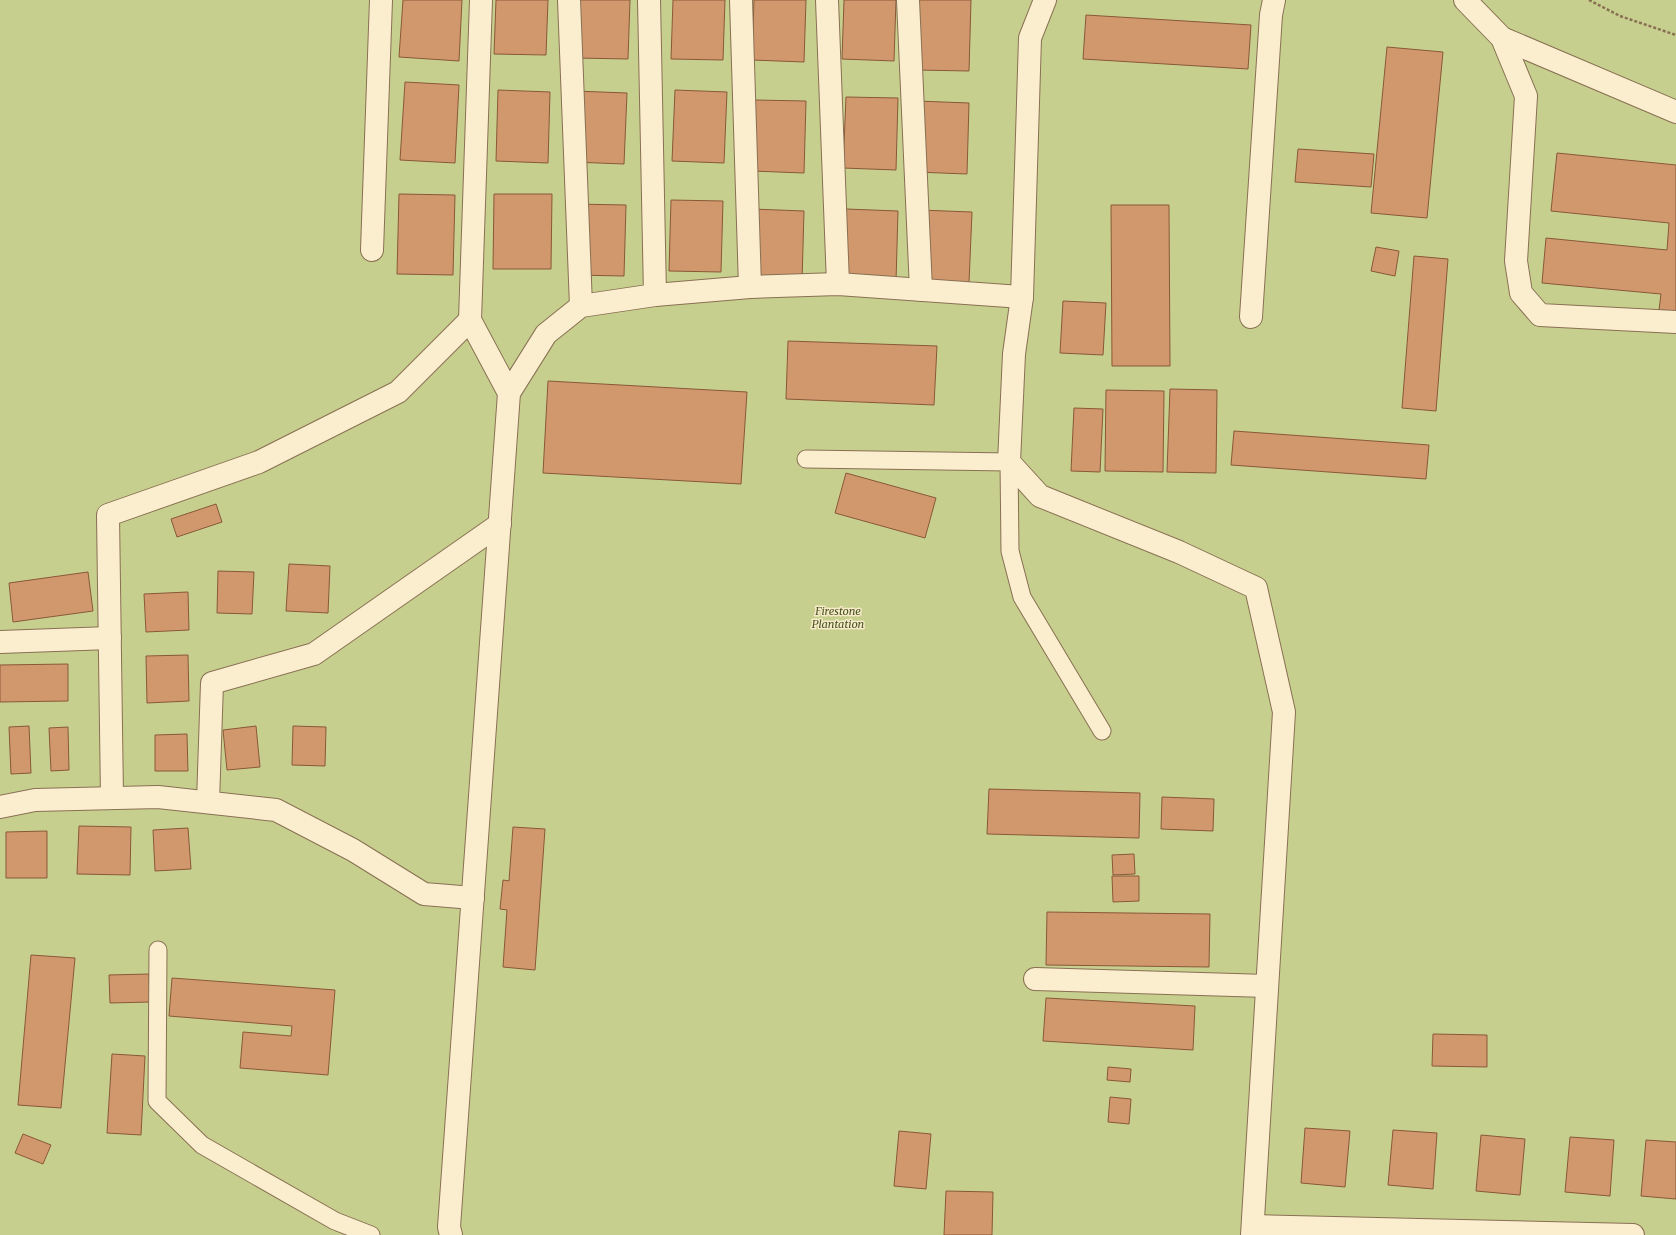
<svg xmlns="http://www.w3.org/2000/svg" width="1676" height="1235" viewBox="0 0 1676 1235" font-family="Merriweather,serif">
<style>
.green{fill:#c7cf8e}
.building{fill:#d2986d;stroke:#895838}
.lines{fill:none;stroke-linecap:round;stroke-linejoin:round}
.service-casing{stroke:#887053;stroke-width:19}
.minor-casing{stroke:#887053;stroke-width:24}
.path{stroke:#887053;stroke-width:2.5;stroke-dasharray:3 2;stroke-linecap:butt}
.service{stroke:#fbeece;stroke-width:17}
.minor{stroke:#fbeece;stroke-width:22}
.labels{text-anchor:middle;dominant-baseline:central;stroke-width:3;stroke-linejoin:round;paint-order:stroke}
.park-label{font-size:11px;font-style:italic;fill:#46541f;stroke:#f8ebca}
</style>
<rect width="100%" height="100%" fill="#f1e1ba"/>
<!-- green -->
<rect class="green" x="0" y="0" width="1676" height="1235"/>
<!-- building -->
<g class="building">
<polygon points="403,0 462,0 459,61 399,57"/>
<polygon points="496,0 548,0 546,55 494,54"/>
<polygon points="578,0 630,0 628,59 576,58"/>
<polygon points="673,0 725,0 723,60 671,59"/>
<polygon points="754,0 806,0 804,62 752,60"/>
<polygon points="844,0 896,0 894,61 842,59"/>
<polygon points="919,0 971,0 969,71 917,70"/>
<polygon points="1086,15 1251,25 1248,69 1083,59"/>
<polygon points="1387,47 1443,52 1427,218 1371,213"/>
<polygon points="405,82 459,85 455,163 400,160"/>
<polygon points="498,90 550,92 548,163 496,161"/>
<polygon points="675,90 727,92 724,163 672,161"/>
<polygon points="575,91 627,93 624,164 573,162"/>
<polygon points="846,97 898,98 896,170 843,168"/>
<polygon points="754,100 806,101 804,173 752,171"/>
<polygon points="917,101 969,103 967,174 915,172"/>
<polygon points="1298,149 1374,154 1371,187 1295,182"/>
<polygon points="1557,153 1676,165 1676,311 1659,310 1661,294 1542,283 1546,238 1667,250 1669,223 1551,211"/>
<polygon points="399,194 455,195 453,275 397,274"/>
<polygon points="494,194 552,194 551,269 493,269"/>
<polygon points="671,200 723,201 721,272 669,271"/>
<polygon points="574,204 626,205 624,276 572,275"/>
<polygon points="1111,205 1169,205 1170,366 1112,366"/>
<polygon points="752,209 804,211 802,282 750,280"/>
<polygon points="846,209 898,211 896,282 844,280"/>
<polygon points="920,210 972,212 969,283 917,281"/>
<polygon points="1376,247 1399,251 1395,276 1371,271"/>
<polygon points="1414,256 1448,259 1436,411 1402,408"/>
<polygon points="1063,301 1106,303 1103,355 1060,353"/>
<polygon points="788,341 937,346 934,405 786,399"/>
<polygon points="548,381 747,392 741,484 543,473"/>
<polygon points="1170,389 1217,390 1216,473 1167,472"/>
<polygon points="1106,390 1164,391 1163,472 1105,471"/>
<polygon points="1074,408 1103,409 1100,472 1071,471"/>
<polygon points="1234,431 1429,445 1426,479 1231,465"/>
<polygon points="846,473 936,498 925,538 835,513"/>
<polygon points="216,504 222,522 177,537 171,519"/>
<polygon points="289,564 330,566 328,613 286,611"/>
<polygon points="218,571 254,572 252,614 217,613"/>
<polygon points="88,572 93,611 13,622 9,583"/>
<polygon points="188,592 189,630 146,632 144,594"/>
<polygon points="188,655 189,701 147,703 146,656"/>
<polygon points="68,664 68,701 0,702 0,665"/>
<polygon points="29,726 31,773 11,774 9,727"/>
<polygon points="256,726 260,767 227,770 223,730"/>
<polygon points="293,726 326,727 325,766 292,765"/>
<polygon points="68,727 69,770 51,771 49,728"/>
<polygon points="187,734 188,771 155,771 155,735"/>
<polygon points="989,789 1140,793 1139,838 987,834"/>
<polygon points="1162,797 1214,799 1213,831 1161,829"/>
<polygon points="79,826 131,827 130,875 77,874"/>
<polygon points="513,827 545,829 535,970 503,967 507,910 500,909 503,880 509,881"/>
<polygon points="188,828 191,869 155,871 153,830"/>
<polygon points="47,831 47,878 6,878 6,832"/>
<polygon points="1134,854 1135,874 1113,875 1112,855"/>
<polygon points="1112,876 1139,876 1139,901 1113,902"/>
<polygon points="1047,912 1210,914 1209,967 1046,965"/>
<polygon points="31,955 75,958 61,1108 18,1105"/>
<polygon points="149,974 150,1002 110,1003 109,975"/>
<polygon points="172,978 335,990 328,1075 240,1068 243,1032 291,1036 292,1026 169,1016"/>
<polygon points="1046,998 1195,1006 1193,1050 1043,1041"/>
<polygon points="1433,1034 1487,1035 1487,1067 1432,1066"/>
<polygon points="112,1054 145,1056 141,1135 107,1133"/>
<polygon points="1108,1067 1131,1069 1130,1082 1107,1080"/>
<polygon points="1110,1097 1131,1099 1129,1124 1108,1122"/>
<polygon points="1305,1128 1350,1131 1345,1187 1301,1183"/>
<polygon points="1393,1130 1437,1133 1433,1189 1388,1185"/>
<polygon points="899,1131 931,1134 926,1189 894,1186"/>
<polygon points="23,1134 51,1145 43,1164 15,1153"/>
<polygon points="1481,1135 1525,1139 1520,1195 1476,1191"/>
<polygon points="1570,1137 1614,1140 1610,1196 1565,1192"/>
<polygon points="1646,1140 1676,1142 1676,1199 1641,1196"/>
<polygon points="946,1191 993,1192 992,1235 944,1235"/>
</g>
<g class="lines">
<!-- service casing -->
<g class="service-casing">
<g id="service">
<polyline points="806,459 1009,462 1010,551 1022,597 1102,731"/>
<polyline points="158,950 157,1101 202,1145 335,1221 371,1235"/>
</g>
</g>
<!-- minor casing -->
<g class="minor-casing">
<g id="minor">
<polyline points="481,0 470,320 509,393"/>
<polyline points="569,0 581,306"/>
<polyline points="649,0 655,295"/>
<polyline points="741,0 750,287"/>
<polyline points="827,0 838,284"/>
<polyline points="908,0 921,290"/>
<polyline points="1045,0 1030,38 1022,297 1014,354 1009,462 1040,496 1179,552 1256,588 1284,712 1252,1235"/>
<polyline points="1465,0 1502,38 1526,96 1516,261 1521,293 1540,315 1676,322"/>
<polyline points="1502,38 1676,112"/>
<polyline points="372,250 381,0"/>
<polyline points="1251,317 1271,15 1274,0"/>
<polyline points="0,642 110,638"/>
<polyline points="112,798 108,515 259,462 398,392 470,320"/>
<polyline points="208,802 212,683 314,654 500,524"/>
<polyline points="0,807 35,800 158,797 276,810 353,850 424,894 473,898"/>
<polyline points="1035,979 1267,986"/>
<polyline points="1253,1226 1633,1235"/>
<polyline points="451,1235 449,1227 509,393 546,334 581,306 655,295 750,287 838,284 1022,297"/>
</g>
</g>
<!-- path -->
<polyline class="path" points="1589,0 1620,16 1676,35"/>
<!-- service -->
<use href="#service" class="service"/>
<!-- minor -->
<use href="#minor" class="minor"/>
</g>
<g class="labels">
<!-- park labels -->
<g class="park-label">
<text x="838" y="611">Firestone<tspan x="838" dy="13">Plantation</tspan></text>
</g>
</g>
</svg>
